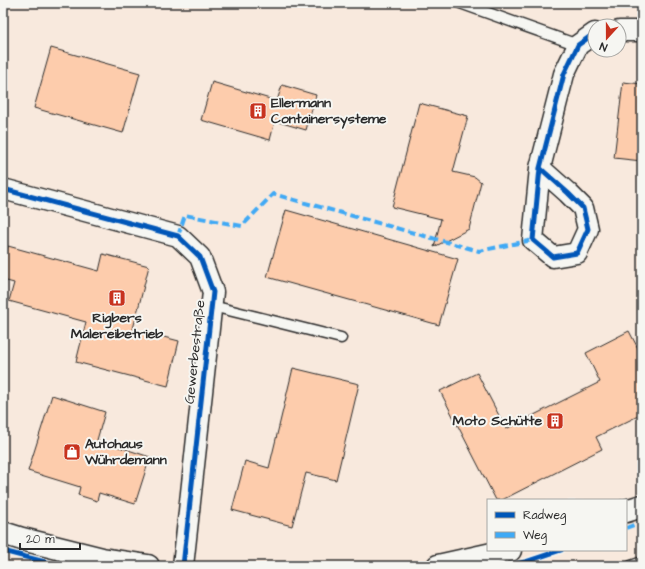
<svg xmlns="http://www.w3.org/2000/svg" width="645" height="569" viewBox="0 0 645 569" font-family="'Architects Daughter',sans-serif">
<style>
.built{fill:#f8e9dd;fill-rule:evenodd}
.building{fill:#fdccac;stroke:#2b2b2b}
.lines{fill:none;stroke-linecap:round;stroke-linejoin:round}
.lane-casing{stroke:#2b2b2b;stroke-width:13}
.street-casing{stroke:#2b2b2b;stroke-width:23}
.secondary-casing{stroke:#2b2b2b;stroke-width:25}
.lane{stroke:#f6f6f2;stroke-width:10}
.street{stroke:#f6f6f2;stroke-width:20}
.secondary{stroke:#f6f6f2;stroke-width:22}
.quiet{stroke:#3fa9f5;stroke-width:4;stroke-dasharray:8 4;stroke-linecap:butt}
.cycleway-casing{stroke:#f6f6f2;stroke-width:8}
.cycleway{stroke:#0057b8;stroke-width:5}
.labels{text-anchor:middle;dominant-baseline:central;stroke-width:4;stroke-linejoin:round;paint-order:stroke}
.poi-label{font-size:14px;font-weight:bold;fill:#2b2b2b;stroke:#f6f6f2;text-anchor:start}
.street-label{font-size:14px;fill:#2b2b2b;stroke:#f6f6f2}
</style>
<rect width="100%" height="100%" fill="#f6f6f2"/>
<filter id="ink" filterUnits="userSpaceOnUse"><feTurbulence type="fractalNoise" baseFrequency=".025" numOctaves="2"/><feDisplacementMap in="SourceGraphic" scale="8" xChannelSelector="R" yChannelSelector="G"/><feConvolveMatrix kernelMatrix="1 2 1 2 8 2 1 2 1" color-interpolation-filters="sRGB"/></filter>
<g filter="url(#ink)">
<!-- built -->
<path class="built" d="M 3,3 L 642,3 L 642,566 L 3,566 ZM 595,26 L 619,26 L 619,50 L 595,50 ZM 488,500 L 626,500 L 626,550 L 488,550 Z"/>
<!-- building -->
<g class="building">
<polygon points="51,48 140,73 123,133 34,108"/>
<polygon points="212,82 277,101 282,85 316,95 306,130 275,121 270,140 201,120"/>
<polygon points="623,82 642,84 642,161 614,158"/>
<polygon points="419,103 468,116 453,172 475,177 481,182 469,229 434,247 441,219 392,207"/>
<polygon points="286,210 458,259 439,325 267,277"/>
<polygon points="8,246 99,271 103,254 149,266 133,329 179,341 168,386 76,362 86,322 9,301 14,283 3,280 3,264"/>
<polygon points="629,331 642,356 642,414 596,437 602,449 502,500 496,500 440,391 477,373 506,429 600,382 586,353"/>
<polygon points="293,368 359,384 336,480 306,473 292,526 232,510 245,461 269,468"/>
<polygon points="52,395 105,412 97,440 150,457 135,504 99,493 97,501 78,495 80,487 28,471"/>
</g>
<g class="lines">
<!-- lane casing -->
<g class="lane-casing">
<g id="lane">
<polyline points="460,3 578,45"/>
<polyline points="212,306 257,317 341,338"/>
<polyline points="631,566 642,562"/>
</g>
</g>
<!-- street casing -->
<g class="street-casing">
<g id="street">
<polyline points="619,31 642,31"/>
<polyline points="540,168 568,193 583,208 588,229 577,253 553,257 533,240 540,168 564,74 578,45 595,33"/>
<polyline points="3,189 178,236 200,257 213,292 183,566"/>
</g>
</g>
<!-- secondary casing -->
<g class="secondary-casing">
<g id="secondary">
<polyline points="626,511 642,506"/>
<polyline points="3,533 22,539 102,559 148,566"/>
<polyline points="438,566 510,550"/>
</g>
</g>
<!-- lane -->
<use href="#lane" class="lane"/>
<!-- street -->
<use href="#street" class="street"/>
<!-- secondary -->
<use href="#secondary" class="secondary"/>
<!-- quiet -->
<g class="quiet">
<polyline points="178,236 185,215 242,226 273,194 479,251 533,240"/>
<polyline points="626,528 642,522"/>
</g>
<!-- cycleway casing -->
<g class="cycleway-casing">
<g id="cycleway">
<polyline points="540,168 568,193 583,208 588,229 577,253 553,257 533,240 540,168 564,74 578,45 595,33"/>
<polyline points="3,189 178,236 200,257 213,292 183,566"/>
<polyline points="3,551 60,566"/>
<polyline points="510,566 525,562 561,550"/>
</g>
</g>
<!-- cycleway -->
<use href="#cycleway" class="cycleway"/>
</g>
</g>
<!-- icons -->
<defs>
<g id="building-square" transform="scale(0.9)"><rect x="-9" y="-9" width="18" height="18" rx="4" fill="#c8321e" stroke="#f6f6f2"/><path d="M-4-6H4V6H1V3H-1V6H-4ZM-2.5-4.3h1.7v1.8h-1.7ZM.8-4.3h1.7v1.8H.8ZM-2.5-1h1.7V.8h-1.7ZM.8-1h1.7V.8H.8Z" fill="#fff"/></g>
<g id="shop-square" transform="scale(0.9)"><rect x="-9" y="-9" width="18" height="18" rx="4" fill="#c8321e" stroke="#f6f6f2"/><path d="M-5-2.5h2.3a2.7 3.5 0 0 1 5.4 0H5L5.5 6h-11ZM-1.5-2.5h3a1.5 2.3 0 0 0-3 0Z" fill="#fff"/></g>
</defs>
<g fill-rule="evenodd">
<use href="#building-square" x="258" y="111"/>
<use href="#building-square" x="117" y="298"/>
<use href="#building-square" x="555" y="421"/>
<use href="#shop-square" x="72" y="452"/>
</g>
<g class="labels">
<!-- poi labels -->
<g class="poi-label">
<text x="271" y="103">Ellermann<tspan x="271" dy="16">Containersysteme</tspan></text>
<text x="117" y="318" text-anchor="middle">Rigbers<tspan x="117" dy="16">Malereibetrieb</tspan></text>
<text x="542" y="421" text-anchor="end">Moto Schütte</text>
<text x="85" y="444">Autohaus<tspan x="85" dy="16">Wührdemann</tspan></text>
</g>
<!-- street labels -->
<g class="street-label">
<text transform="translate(195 352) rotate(-84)">Gewerbestraße</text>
</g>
</g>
<!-- margin -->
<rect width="645" height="569" fill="none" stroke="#f6f6f2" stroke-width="16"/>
<rect x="8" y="8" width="629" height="553" fill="none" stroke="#2b2b2b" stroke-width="1.5" filter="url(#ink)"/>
<!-- legend -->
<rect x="487" y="499" width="140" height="52" fill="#f6f6f2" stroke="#a5a5a2"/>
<rect x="495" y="512" width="20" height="6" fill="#0057b8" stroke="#a5a5a2"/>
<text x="523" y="519" font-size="12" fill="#2b2b2b">Radweg</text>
<rect x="495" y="532" width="20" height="6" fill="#3fa9f5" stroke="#a5a5a2"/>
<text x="523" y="539" font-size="12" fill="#2b2b2b">Weg</text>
<!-- north arrow -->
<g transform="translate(607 38) rotate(201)"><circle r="19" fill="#f6f6f2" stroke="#a5a5a2"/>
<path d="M0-3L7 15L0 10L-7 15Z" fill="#c8321e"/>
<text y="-6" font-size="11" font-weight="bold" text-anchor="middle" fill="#2b2b2b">N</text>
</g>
<!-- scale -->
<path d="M20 543v6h60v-6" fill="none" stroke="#2b2b2b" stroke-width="2"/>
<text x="26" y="543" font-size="12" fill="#2b2b2b" stroke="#f6f6f2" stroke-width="3" paint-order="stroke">20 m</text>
</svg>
